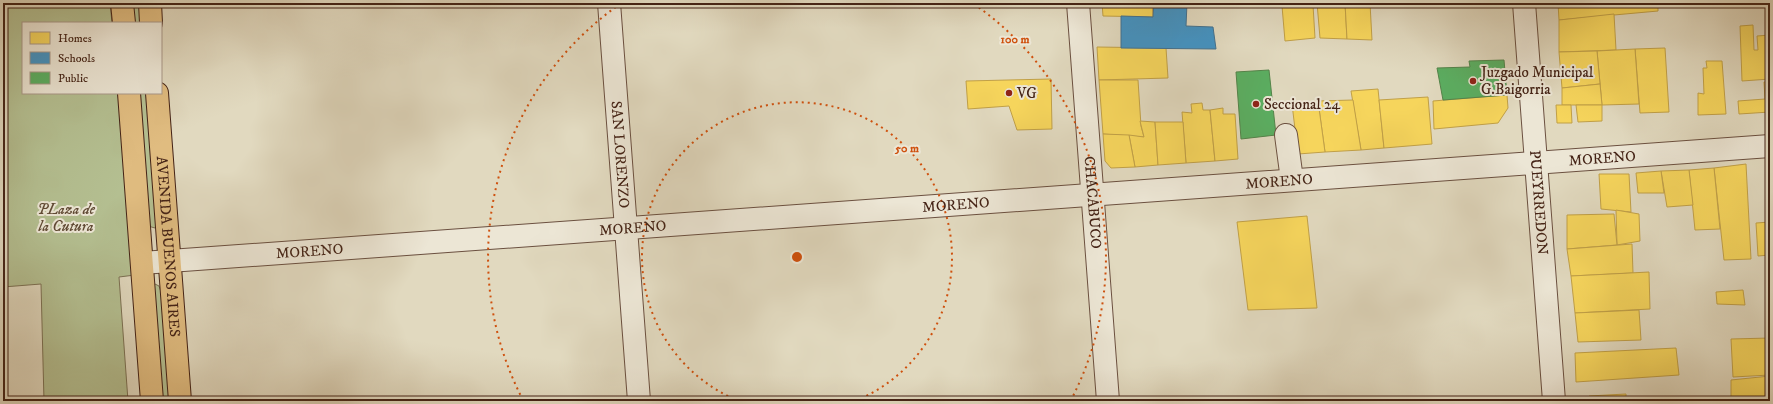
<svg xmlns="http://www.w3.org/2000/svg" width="1773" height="404" viewBox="0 0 1773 404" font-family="'IM FELL DW Pica',serif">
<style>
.green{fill:#b4bf91;stroke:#7c7154}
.homes{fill:#f6d55c;stroke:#c1a047}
.schools{fill:#4393c3;stroke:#43718f}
.public{fill:#5aae61;stroke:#53844a}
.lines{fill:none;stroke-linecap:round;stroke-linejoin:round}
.minor-casing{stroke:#6b5040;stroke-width:24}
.major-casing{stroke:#442316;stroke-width:24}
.minor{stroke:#ece6d5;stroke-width:22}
.major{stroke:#e0bc80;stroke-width:22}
.ring{fill:none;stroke:#cf510e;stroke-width:2;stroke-dasharray:2 4}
.poi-dot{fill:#8f2418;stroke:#ece6d5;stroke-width:1.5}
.labels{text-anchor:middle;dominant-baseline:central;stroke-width:4;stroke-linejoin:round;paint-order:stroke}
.poi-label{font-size:15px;fill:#442316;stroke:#ece6d5;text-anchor:start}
.street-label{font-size:15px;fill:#442316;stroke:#ece6d5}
.park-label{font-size:15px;font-style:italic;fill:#604a35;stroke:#ece6d5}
.centre{fill:#cf510e;stroke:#ece6d5;stroke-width:2}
.ring-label{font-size:12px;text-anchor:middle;font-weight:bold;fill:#cf510e;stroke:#ece6d5;stroke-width:4;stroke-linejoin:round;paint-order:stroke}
</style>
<rect width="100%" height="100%" fill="#e1d9bf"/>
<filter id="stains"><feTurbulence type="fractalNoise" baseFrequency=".005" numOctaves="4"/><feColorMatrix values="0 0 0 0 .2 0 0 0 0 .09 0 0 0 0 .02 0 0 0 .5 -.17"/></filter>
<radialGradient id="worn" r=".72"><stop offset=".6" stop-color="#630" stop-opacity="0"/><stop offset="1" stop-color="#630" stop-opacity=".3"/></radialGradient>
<!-- green -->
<g class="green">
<polygon points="3,3 110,3 112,23 23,23 23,93 118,93 135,275 119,277 128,401 44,401 41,284 3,287"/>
<polygon points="131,3 140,3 142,23 132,23"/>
<polygon points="138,93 147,93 157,224 155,228 148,226"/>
<polygon points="155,284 159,286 161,292 170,401 160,401 151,287"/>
</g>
<!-- homes -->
<g class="homes">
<polygon points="1102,3 1152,3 1153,17 1103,16"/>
<polygon points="1317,3 1345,3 1347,39 1320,38"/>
<polygon points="1345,3 1370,3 1372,40 1347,39"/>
<polygon points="1558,3 1658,3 1658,11 1559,20"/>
<polygon points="1687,3 1715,3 1715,6 1687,7"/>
<polygon points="1313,5 1315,38 1285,41 1282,6"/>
<polygon points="1614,14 1616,50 1559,52 1559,20"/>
<polygon points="1753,25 1754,50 1758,50 1757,36 1770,35 1770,79 1742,81 1740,26"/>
<polygon points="1097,47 1166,48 1168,78 1099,80"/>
<polygon points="1665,48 1669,112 1640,113 1635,49"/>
<polygon points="1635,49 1639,104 1602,105 1597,51"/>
<polygon points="1597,51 1600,84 1562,88 1559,52"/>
<polygon points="1706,61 1722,61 1726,114 1698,115 1698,93 1704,94 1703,68 1707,68"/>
<polygon points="1051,79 1052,129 1017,130 1009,106 968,109 966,81"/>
<polygon points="1099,80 1138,80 1141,126 1144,137 1103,134"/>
<polygon points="1764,82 1770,82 1770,112 1739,114 1738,101 1765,99"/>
<polygon points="1600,84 1602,105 1562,105 1562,88"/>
<polygon points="1378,89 1384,148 1361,150 1351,91"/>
<polygon points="1507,95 1508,108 1498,123 1434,129 1433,101"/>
<polygon points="1428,97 1432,144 1384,148 1379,100"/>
<polygon points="1353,100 1361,150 1325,152 1318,101"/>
<polygon points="1318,101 1325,152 1298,154 1292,104"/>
<polygon points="1202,103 1203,110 1210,110 1215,161 1186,163 1182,112 1192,113 1191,104"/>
<polygon points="1556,105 1571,105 1572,123 1557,123"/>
<polygon points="1576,105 1602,105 1602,121 1578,122"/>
<polygon points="1223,108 1223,114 1235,114 1238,159 1215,161 1210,110"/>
<polygon points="1140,121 1155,122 1158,165 1135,167 1129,135 1144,137"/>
<polygon points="1155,122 1183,122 1186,163 1158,165"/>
<polygon points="1103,134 1129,135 1135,167 1111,168 1105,161"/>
<polygon points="1746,164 1751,259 1724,260 1714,168"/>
<polygon points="1714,168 1720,229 1695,230 1689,170"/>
<polygon points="1689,170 1693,205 1667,207 1661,171"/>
<polygon points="1661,171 1664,193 1638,193 1636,173"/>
<polygon points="1599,174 1629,174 1631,212 1601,209"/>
<polygon points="1616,210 1639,214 1640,241 1617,245"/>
<polygon points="1614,214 1617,245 1567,249 1567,215"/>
<polygon points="1307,216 1317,308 1248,310 1237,222"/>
<polygon points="1770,222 1770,255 1758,256 1756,223"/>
<polygon points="1632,244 1633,273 1571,276 1567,249"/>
<polygon points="1649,272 1650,309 1575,313 1571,276"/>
<polygon points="1743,290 1745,305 1717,304 1716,292"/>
<polygon points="1639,310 1641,340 1578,342 1575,313"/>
<polygon points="1770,338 1770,375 1733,377 1731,339"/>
<polygon points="1676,348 1679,375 1576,382 1575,353"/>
<polygon points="1770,376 1770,401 1731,401 1731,380"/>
<polygon points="1626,394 1626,401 1590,401 1589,396"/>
</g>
<!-- schools -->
<polygon class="schools" points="1154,3 1187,3 1186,26 1213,27 1216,49 1121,48 1121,16 1153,17"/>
<!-- public -->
<g class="public">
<polygon points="1504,60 1507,95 1443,100 1437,68 1470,67 1469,61"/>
<polygon points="1269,70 1276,135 1241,139 1236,72"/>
</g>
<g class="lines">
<!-- minor casing -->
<g class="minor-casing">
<g id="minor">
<path id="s1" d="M 609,3 L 639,401"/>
<path id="s2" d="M 1078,3 L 1108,401"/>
<path id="s3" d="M 1524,3 L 1554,401"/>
<polyline points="1286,135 1292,180"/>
<path id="s4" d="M 142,263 L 1770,146"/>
</g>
</g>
<!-- major casing -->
<g class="major-casing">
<g id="major">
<polyline points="122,3 124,23"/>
<polyline points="150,3 151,23"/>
<polyline points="129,93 152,401"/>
<path id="s5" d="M 157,93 L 180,401"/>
</g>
</g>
<!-- minor -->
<use href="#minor" class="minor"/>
<!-- major -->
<use href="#major" class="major"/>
</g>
<!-- distance rings -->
<g class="ring">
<path d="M739 401A155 155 0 1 1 855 401"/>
<path d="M523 400A309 309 0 0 1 620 4M974 4A309 309 0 0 1 1071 400"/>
</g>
<!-- markers -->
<g class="poi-dot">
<circle cx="1473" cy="81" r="4"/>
<circle cx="1009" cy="93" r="4"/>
<circle cx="1256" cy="104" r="4"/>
</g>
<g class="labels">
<!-- poi labels -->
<g class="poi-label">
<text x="1481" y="72">Juzgado Municipal<tspan x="1481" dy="17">G.Baigorria</tspan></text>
<text x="1017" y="93">VG</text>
<text x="1264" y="104">Seccional 24</text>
</g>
<!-- street labels -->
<g class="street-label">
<text stroke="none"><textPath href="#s1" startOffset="152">SAN LORENZO</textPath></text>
<text stroke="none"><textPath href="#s4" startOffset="1464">MORENO</textPath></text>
<text stroke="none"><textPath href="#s4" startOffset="1140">MORENO</textPath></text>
<text stroke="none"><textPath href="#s2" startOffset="200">CHACABUCO</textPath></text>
<text stroke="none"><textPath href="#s3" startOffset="200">PUEYRREDON</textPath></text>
<text stroke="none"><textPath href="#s4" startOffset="816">MORENO</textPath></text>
<text stroke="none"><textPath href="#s4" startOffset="492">MORENO</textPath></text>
<text stroke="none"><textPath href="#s5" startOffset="154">AVENIDA BUENOS AIRES</textPath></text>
<text stroke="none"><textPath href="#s4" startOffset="168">MORENO</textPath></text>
</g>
<!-- park labels -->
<g class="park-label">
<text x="66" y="209">PLaza de<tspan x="66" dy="17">la Cutura</tspan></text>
</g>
</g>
<circle cx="797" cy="257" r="6" class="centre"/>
<g class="ring-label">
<text x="1015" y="43">100 m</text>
<text x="907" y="152">50 m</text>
</g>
<!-- margin -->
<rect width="1773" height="404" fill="none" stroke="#e1d9bf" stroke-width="16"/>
<rect x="4" y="4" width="1765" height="396" fill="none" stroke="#442316" stroke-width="2"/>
<rect x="8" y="8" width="1757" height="388" fill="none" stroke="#442316"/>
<!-- legend -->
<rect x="22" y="22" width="140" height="72" fill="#ece6d5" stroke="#a99889"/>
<rect x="30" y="32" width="20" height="12" fill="#f6d55c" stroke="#a99889"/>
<text x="58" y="42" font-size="12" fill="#442316">Homes</text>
<rect x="30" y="52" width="20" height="12" fill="#4393c3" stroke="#a99889"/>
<text x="58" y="62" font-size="12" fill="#442316">Schools</text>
<rect x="30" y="72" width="20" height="12" fill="#5aae61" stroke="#a99889"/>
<text x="58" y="82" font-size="12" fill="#442316">Public</text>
<rect width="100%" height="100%" filter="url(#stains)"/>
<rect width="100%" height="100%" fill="url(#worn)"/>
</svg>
